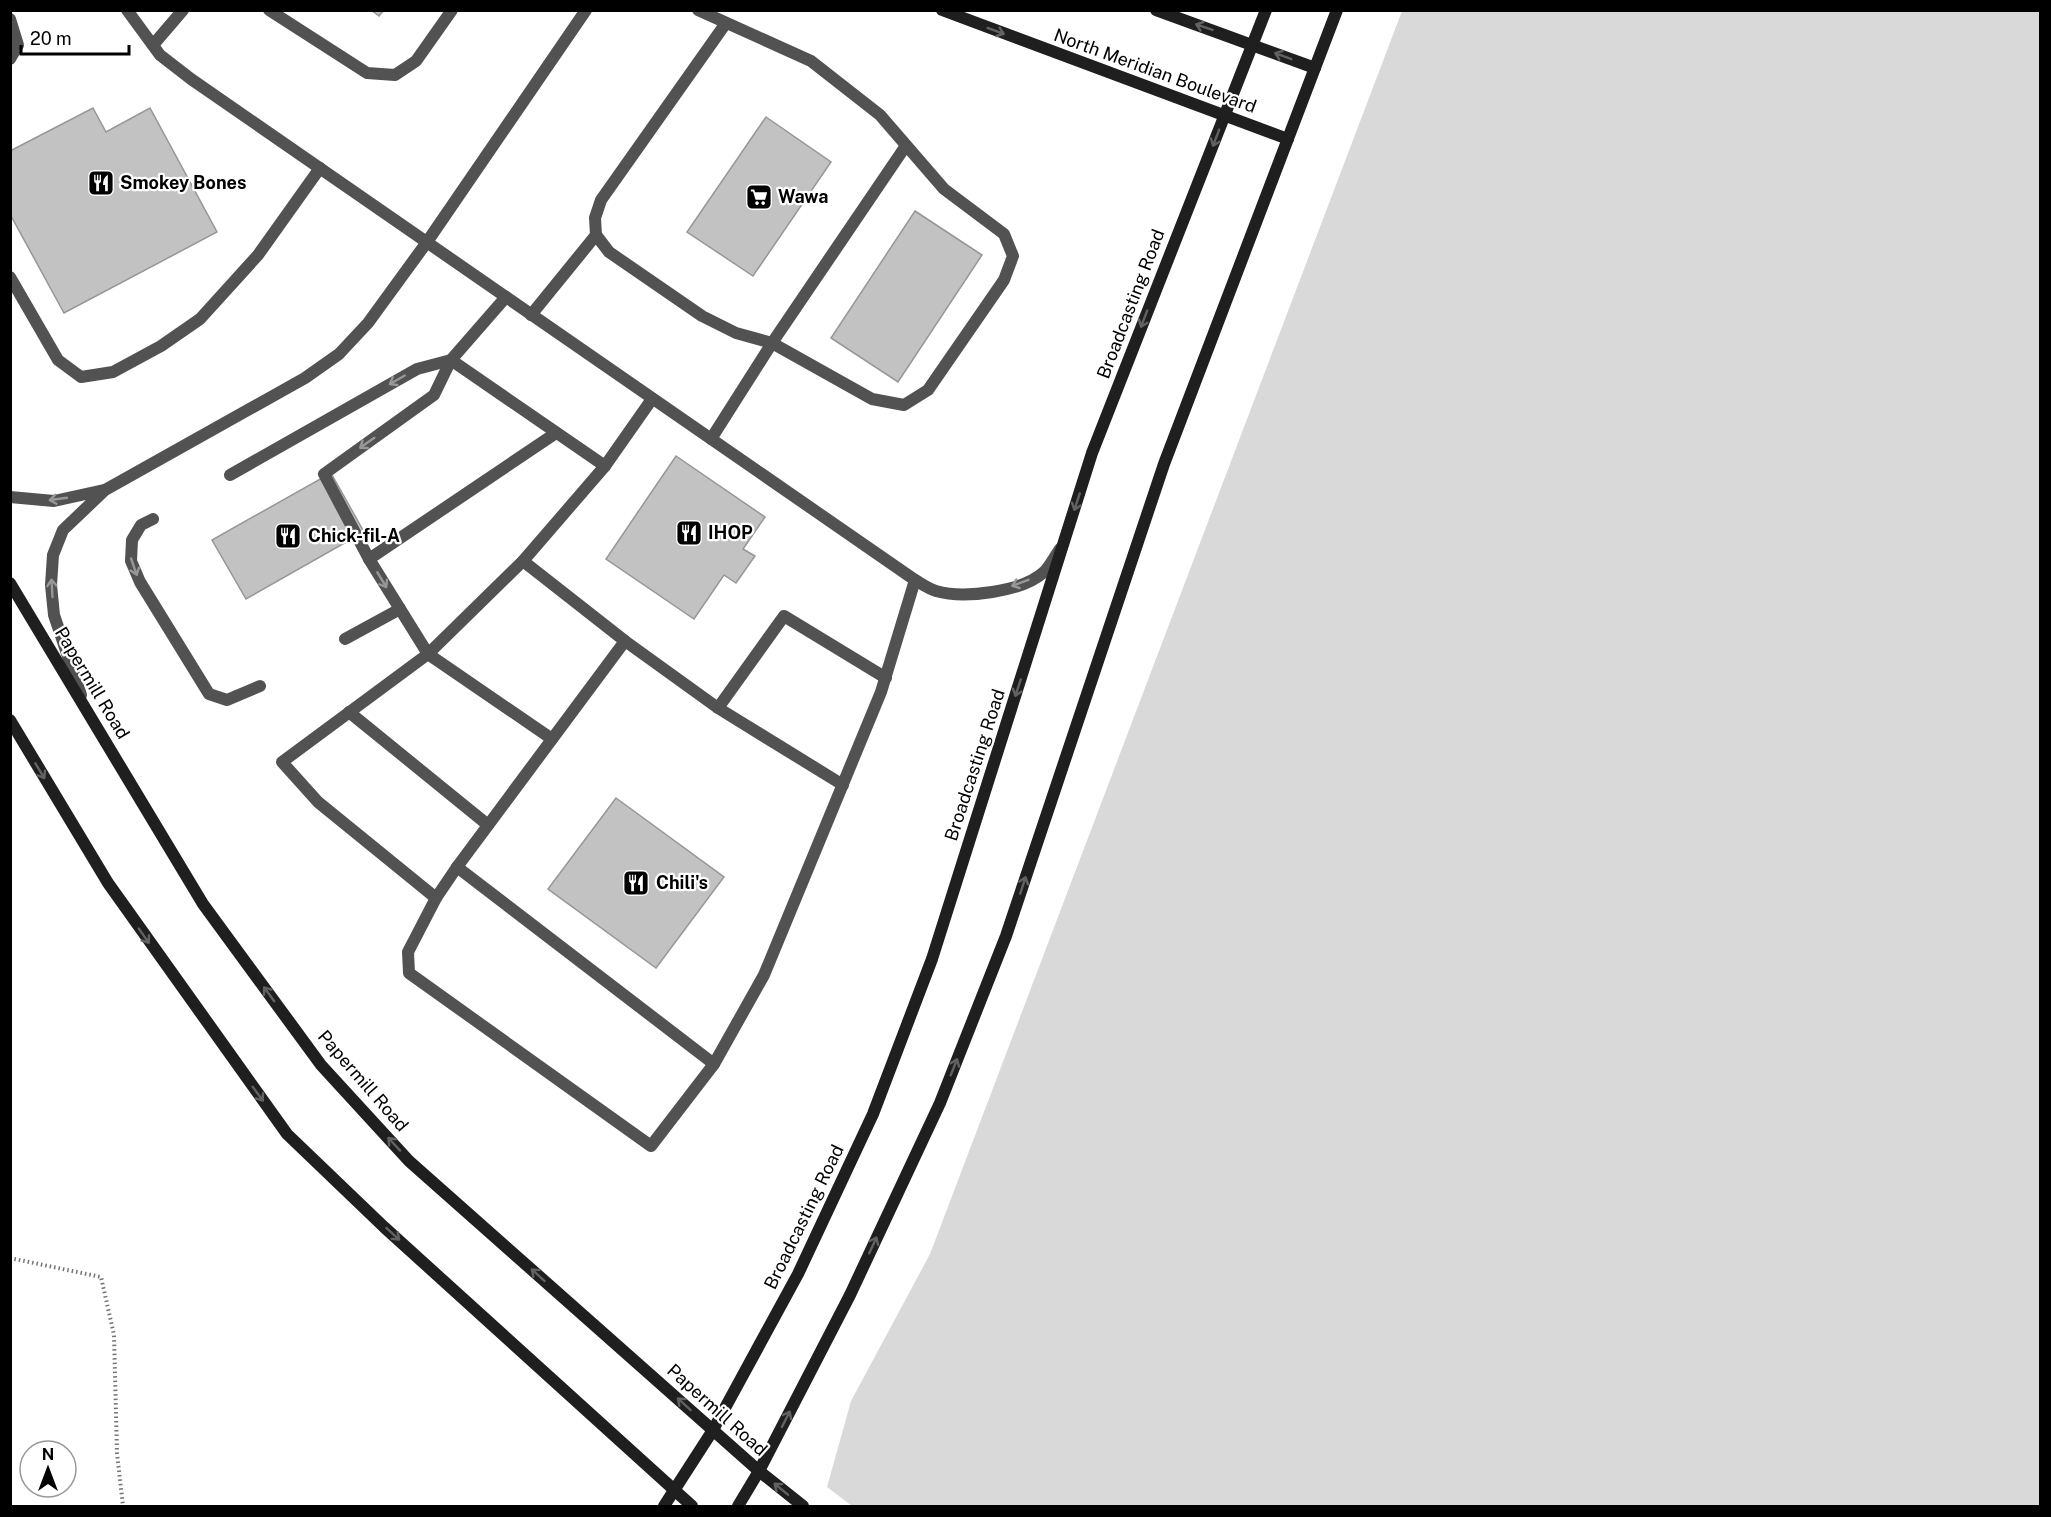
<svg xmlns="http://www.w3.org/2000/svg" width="2051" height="1517" font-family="'Public Sans',sans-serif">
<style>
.green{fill:#d9d9d9}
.building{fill:#c2c2c2;stroke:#969696;stroke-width:1.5}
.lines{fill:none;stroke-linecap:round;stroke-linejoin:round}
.path{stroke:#747474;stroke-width:4;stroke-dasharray:1.5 3;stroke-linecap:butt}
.service{stroke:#525252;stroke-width:12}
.secondary{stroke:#1f1f1f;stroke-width:12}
.oneway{stroke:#626262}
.oneway2{stroke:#979797}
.labels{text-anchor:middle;stroke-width:4.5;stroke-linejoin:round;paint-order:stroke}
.street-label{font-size:18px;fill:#000;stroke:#fff}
.poi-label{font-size:18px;font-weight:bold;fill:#000;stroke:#fff;text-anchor:start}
</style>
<rect width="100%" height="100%" fill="#fff"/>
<!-- green -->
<polygon class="green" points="1402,11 2040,11 2040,1506 852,1506 827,1487 851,1401 930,1254"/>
<!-- building -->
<g class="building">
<polygon points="371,10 384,10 379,16"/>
<polygon points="93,108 106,132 150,108 217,232 64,313 10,214 10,151"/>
<polygon points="766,117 831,162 753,276 687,232"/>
<polygon points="915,211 982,255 898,382 831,338"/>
<polygon points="676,456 765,517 743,549 755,556 736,583 724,575 694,619 606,559"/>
<polygon points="331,473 364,532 246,599 212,540"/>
<polygon points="616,798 724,877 656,968 548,889"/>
</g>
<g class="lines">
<!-- path -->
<polyline class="path" points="10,1258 101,1277 114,1335 117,1453 123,1506"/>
<!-- service -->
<g class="service">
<path d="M127,10L160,55L191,79L915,580C922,584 929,589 936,591C964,599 1022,592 1044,572C1050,566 1055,556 1060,549"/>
<polyline points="269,10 367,73 395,75 416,61 452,10"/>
<polyline points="698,10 811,61 880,115 944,189 1004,234 1013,256 1004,280 928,390 904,405 872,399 772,343 736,333 702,316 609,252 596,235 595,218 601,200 726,23"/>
<polyline points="10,19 18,45 10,59"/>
<polyline points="153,45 183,10"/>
<polyline points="10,277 58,360 81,377 113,372 161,346 200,319 258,255 320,168"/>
<polyline points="506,297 451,360 605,466"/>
<polyline points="531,315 596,235"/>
<polyline points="451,360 434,395 324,474 369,559 428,654 552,739"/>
<polyline points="652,399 605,466 523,561 625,641 457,867 436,898 408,952 409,973 651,1146 714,1064 764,975 881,692 915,580"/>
<polyline points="711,439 772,343 905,147"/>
<polyline points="230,475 417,369 451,360"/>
<polyline points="10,497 54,501 104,490"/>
<polyline points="153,519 141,525 132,540 131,561 140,582 209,694 227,700 260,686"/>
<polyline points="369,559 556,433"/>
<polyline points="345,639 400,609"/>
<polyline points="625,641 718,708 784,616 886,678"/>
<polyline points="81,695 54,615 51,585 53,555 63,530 105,490 305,378 339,354 368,323 427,242 586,10"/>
<polyline points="718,708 843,785"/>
<polyline points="349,712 488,825"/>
<polyline points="457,867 714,1064"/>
<polyline points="436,898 318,802 282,762 428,654 523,561"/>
</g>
<!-- secondary -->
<g class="secondary">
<polyline points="942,10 1288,139"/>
<polyline points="1156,10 1315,68"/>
<polyline points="10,583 203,904 321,1065 409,1161 759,1471 803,1506"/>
<polyline points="10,720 108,883 287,1134 384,1227 692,1506"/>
<polyline points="664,1506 713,1430 798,1274 873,1114 932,959 1092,453 1266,10"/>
<polyline points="738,1506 759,1471 850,1295 940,1103 1006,936 1164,464 1337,10"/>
</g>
</g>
<!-- one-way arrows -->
<defs><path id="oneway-shaft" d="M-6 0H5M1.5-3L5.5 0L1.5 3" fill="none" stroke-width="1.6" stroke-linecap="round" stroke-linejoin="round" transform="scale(1.5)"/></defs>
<g class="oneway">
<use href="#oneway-shaft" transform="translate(1204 27) rotate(-161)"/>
<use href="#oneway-shaft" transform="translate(996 31) rotate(20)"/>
<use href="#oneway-shaft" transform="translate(1283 56) rotate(-159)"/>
<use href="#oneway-shaft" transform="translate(1216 138) rotate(111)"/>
<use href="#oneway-shaft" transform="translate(1144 319) rotate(111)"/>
<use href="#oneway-shaft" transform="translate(1077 502) rotate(108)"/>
<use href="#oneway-shaft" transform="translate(1018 688) rotate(108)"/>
<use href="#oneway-shaft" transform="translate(40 771) rotate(59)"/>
<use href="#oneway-shaft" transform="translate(1023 885) rotate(-72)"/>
<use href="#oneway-shaft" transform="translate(144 936) rotate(55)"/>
<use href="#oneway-shaft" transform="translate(269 994) rotate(-126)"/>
<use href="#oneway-shaft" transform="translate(954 1067) rotate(-68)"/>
<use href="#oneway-shaft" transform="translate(258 1094) rotate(54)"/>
<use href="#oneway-shaft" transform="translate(394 1144) rotate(-133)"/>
<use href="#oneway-shaft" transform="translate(393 1234) rotate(42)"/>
<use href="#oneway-shaft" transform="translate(873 1245) rotate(-65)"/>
<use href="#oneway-shaft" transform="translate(538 1275) rotate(-138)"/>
<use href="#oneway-shaft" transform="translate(684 1404) rotate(-138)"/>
<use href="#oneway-shaft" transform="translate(786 1419) rotate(-63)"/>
<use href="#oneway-shaft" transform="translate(781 1489) rotate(-141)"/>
</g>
<g class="oneway2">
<use href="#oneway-shaft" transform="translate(397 380) rotate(150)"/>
<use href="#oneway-shaft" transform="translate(367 443) rotate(145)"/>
<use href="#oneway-shaft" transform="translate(58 499) rotate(172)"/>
<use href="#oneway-shaft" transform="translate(134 567) rotate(71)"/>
<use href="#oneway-shaft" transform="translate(382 580) rotate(59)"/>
<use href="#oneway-shaft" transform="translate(1020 583) rotate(159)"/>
<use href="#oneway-shaft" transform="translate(52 588) rotate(-93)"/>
</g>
<!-- icons -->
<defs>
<symbol id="restaurant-square" viewBox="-11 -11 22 22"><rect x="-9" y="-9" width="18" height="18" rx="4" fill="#000" stroke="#fff"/><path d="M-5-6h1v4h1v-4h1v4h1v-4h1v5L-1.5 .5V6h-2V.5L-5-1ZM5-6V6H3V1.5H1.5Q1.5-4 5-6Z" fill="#fff"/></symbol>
<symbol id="supermarket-square" viewBox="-11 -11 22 22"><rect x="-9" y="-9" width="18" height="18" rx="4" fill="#000" stroke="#fff"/><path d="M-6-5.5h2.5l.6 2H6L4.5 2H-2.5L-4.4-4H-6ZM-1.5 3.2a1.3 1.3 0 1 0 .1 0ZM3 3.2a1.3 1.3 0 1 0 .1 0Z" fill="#fff"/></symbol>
</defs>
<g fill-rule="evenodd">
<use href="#restaurant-square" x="86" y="168" width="30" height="30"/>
<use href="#supermarket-square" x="744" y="182" width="30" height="30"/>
<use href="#restaurant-square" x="674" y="518" width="30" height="30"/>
<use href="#restaurant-square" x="273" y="521" width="30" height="30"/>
<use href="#restaurant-square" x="621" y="868" width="30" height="30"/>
</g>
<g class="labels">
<!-- street labels -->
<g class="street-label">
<text transform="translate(1155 71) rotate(20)" y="6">North Meridian Boulevard</text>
<text transform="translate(1131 304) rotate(-69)" y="6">Broadcasting Road</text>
<text transform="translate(92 683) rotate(59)" y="6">Papermill Road</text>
<text transform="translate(975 765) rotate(-72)" y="6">Broadcasting Road</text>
<text transform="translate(363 1081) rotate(49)" y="6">Papermill Road</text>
<text transform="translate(804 1217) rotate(-64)" y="6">Broadcasting Road</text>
<text transform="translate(717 1410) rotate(42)" y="6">Papermill Road</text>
</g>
<!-- poi labels -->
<g class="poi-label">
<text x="120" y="189">Smokey Bones</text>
<text x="778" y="203">Wawa</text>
<text x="708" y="539">IHOP</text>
<text x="308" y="542">Chick-fil-A</text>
<text x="656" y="889">Chili's</text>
</g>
</g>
<!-- border -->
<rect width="2051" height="1517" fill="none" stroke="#000000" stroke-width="24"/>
<!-- north arrow -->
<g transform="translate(48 1469)"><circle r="28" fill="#ffffff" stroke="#999999" stroke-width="1.5"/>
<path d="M0-4.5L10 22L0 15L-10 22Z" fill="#000000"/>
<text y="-9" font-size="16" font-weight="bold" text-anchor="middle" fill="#000000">N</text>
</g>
<!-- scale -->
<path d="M21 45v9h108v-9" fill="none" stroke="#000000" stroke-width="3"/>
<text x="30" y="45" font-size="18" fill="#000000" stroke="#ffffff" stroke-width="4.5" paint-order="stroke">20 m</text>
</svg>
